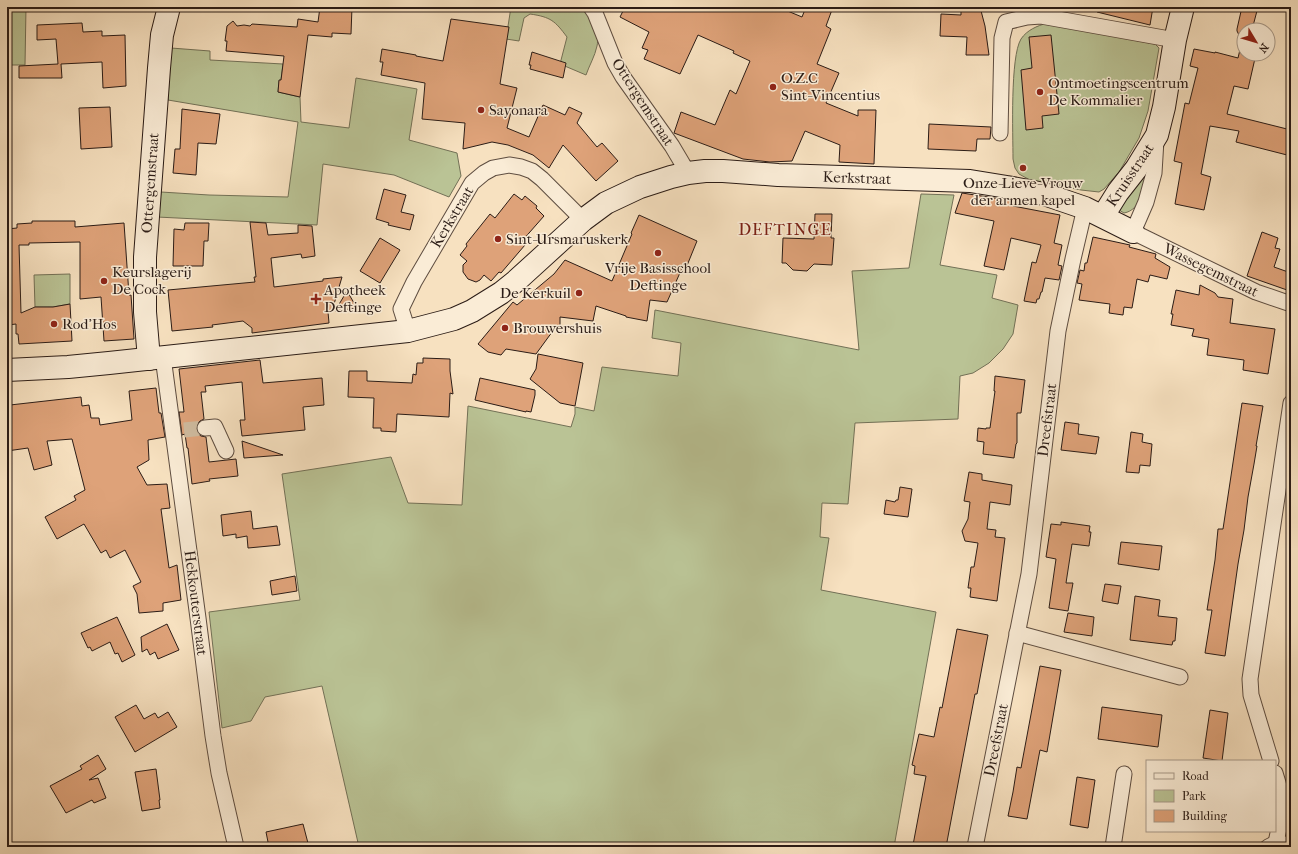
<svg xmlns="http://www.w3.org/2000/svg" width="1298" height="854" font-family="'IM FELL French Canon',serif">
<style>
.green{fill:#bac395;stroke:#727056}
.building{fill:#dea279;stroke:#2b1c16}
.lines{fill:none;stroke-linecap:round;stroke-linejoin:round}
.street-tunnel{stroke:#ceba9e;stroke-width:15;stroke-dasharray:15 8;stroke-linecap:butt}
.street-casing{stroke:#5e4d40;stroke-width:17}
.secondary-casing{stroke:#2b1c16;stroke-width:24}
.street{stroke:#faecd6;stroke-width:15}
.secondary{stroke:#faecd6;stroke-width:22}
.poi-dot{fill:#8f2418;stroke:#faecd6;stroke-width:1.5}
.labels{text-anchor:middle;stroke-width:3;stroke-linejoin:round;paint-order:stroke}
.poi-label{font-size:15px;fill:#2b1c16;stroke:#faecd6;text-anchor:start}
.street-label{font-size:15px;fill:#2b1c16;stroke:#faecd6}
.quarter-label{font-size:17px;letter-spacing:1px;fill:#7a1f14;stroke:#faecd6}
</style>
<rect width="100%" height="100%" fill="#f7e1c0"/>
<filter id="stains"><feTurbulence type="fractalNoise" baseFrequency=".005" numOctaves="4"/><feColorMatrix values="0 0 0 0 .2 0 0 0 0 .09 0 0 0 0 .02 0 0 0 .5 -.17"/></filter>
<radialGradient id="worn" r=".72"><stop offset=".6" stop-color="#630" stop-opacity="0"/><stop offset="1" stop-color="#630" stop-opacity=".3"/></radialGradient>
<!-- green -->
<g class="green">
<polygon points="7,7 26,7 25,65 7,65"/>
<path d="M511,7H582C591,14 600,34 597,46C595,56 589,66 586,75L560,64L567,37C555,21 551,17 530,14L524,18L519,41L506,39Z"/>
<path d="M1047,23L1155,44L1159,48L1148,111L1139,138L1119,172L1104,189L1099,192L1081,190L1030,180L1019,174L1015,168L1013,159C1013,134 1010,57 1021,39C1027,30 1037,26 1047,23Z"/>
<polygon points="171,48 210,51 210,60 283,64 281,80 279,81 278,92 300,97 301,122 349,128 356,78 417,89 409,140 457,153 461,176 449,197 394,175 323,164 317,225 157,217 161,192 209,195 288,197 298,122 168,100"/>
<path d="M1139,172L1148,174C1144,188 1141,210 1124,213L1119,210Z"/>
<polygon points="921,194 954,195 940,265 997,275 992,298 1018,305 1013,334 1003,349 989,363 973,373 960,376 958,419 855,423 848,504 822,503 820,537 829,538 821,590 936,612 894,847 359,847 322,686 265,697 251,721 222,728 209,612 300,600 282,474 391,457 408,503 462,505 468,406 571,427 575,414 575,407 594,411 602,367 678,376 681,343 652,338 655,310 859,350 852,271 909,268"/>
<polygon points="70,274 70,304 53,307 35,307 34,275"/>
</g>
<!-- building -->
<g class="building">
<polygon points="320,7 352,7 351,34 332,33 332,37 308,35 300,97 278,92 279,80 281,80 284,56 226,51 227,41 225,41 227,26 233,21 237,26 244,25 250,26 252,24 297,27 298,19 318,22"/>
<polygon points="625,7 778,7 802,17 806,7 833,7 826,26 831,29 817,64 839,73 826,103 858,116 858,110 876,110 874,164 839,162 840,145 805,131 792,161 770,162 743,159 674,133 681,112 715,125 730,90 736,94 750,61 733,53 734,51 698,35 680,74 644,59 648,50 642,48 649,32 620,17"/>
<polygon points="961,7 980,7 985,26 989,55 966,55 967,37 940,36 941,14 961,15"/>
<polygon points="1097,7 1153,7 1150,25 1097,12"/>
<polygon points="1242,7 1258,7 1253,26 1270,30 1268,37 1268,30 1244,30 1244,54 1256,54 1248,89 1234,86 1227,114 1291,130 1291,156 1236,142 1239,131 1210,126 1201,174 1211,177 1204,210 1175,204 1182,163 1174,161 1185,103 1189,104 1198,68 1190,66 1194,49 1215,53 1215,52 1238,58 1242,41 1237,31 1237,29"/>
<polygon points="451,19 509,27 500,84 517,88 507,128 529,137 543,105 565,115 569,107 582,113 577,123 597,147 602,143 618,161 596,181 563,145 549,168 533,155 508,145 492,142 463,149 465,123 422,119 425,83 381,75 383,62 380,62 382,49 416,55 416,56 443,61"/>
<polygon points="82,23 83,32 102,31 102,36 125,35 126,86 103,88 102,62 61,64 62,78 19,78 19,66 58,64 56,39 37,40 37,25"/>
<polygon points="1051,35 1059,114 1042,116 1043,128 1026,130 1021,70 1032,68 1029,37"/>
<polygon points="532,52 566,63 563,78 530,69 531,65 529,65"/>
<polygon points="110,107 112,147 81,149 79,108"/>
<polygon points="182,109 220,114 216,144 198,143 196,175 173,173 175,149 180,149"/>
<polygon points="929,124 991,127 990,139 977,139 976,151 928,149"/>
<polygon points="384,189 406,195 401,212 414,215 410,230 388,225 389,223 376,219"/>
<polygon points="962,193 1014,201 1013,206 1060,215 1054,243 1062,245 1058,265 1062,266 1059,280 1045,278 1042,292 1041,292 1039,299 1037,299 1036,303 1024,301 1032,262 1036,263 1041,245 1011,238 1004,270 984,266 994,221 955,213"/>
<polygon points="514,194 522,200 525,196 537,206 536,208 544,216 522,241 525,245 501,273 499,272 491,281 484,275 480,280 476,282 468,279 463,272 463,265 467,261 460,255 467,246 466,244 490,214 495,218"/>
<polygon points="815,214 832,214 831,238 834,238 832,265 814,264 807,271 793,270 786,263 782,263 783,238 814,239"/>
<polygon points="639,215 697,241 686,268 683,266 667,302 650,300 647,321 626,317 626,316 596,306 593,321 560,317 560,328 555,328 536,354 506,349 501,355 488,352 478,344 513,302 517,305 554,274 565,260 612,281 632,234 631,233"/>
<polygon points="32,221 75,221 75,227 124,223 129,295 131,295 134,339 104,341 101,297 80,299 80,242 29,243 29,245 19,245 21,313 35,307 53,307 70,304 72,341 19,344 18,334 16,334 16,324 8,325 7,312 7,229 17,228 17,224 32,223"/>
<polygon points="250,222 266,223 268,235 298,233 298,225 312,226 315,256 302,258 301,254 271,258 274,287 323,281 323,279 342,277 332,311 328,312 329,323 252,333 252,328 243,321 212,325 213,327 172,331 168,290 255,282 254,277 256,277"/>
<polygon points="185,223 209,223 208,241 204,241 203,266 173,266 174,229 184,230"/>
<polygon points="1262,232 1278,238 1275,248 1280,249 1274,267 1291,273 1291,277 1287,290 1247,276"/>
<polygon points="1093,237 1130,245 1129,247 1156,254 1155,258 1170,267 1167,279 1150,275 1148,282 1137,279 1132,308 1124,307 1123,315 1109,313 1110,304 1079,300 1082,284 1077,283 1080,270 1084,271 1085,263 1087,263"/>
<polygon points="380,238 400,250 380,283 360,271"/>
<polygon points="1200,285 1215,293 1218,297 1233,299 1230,323 1275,329 1268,374 1243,370 1244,360 1207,355 1209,339 1192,336 1194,329 1171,325 1173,314 1171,314 1176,290 1199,295"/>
<polygon points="347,291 357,308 335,311"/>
<polygon points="538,354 583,363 575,406 560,403 530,379 536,369"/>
<polygon points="423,358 450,359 450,371 453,394 450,393 449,417 397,414 396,432 381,431 381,428 373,428 374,398 348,397 349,371 367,371 367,381 412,383 413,374 416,375 417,363 423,363"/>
<polygon points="260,360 263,383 322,378 324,405 303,407 305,430 242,436 240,420 245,420 242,382 205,386 206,392 201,392 204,419 200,421 197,424 196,429 198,434 201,436 206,437 209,462 236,459 238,476 209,479 210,481 192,484 188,448 187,448 185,434 182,435 179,412 184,412 179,369"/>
<polygon points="995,376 1025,380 1021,413 1017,413 1017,443 1016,444 1014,458 983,454 984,442 977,441 978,428 986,429 986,428 990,428 995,391 994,391"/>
<polygon points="480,378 535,390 535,395 531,412 526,411 526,412 475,400"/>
<polygon points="156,388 159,413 161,413 165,437 148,440 149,460 137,467 147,485 167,484 170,508 161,509 169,568 177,565 181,600 163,603 163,611 139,613 137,594 133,586 141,582 125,550 110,558 106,550 101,553 84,524 57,539 45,517 76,500 74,496 85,490 72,439 47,441 52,465 34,470 28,448 7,451 7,406 10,406 10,405 81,397 82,406 89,405 91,418 99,418 100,425 132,420 129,391"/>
<polygon points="1242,403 1263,406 1256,446 1257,446 1254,464 1248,497 1244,530 1238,564 1225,656 1205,653 1212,610 1207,610 1215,560 1218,529 1223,529"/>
<polygon points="1065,422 1079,424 1078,434 1099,437 1096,454 1061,450"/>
<polygon points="1131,432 1143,434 1142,442 1152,444 1150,466 1140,465 1139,473 1126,472"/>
<polygon points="242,441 283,455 244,458"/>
<polygon points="969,472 982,474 982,480 1012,485 1010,505 990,502 987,529 996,530 995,537 1005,538 997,601 970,597 971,588 968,588 971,567 974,567 978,543 965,541 962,531 968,519 970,502 964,501"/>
<polygon points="900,487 912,489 908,517 884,514 886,500 895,502 896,500 898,500"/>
<polygon points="251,511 253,529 277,526 280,545 248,548 247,536 236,538 236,534 223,536 221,515"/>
<polygon points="1061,522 1090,526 1089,532 1091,532 1089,546 1072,544 1066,583 1073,583 1068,611 1049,608 1056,559 1046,557 1051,524 1061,525"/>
<polygon points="1121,542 1162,546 1159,570 1118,564"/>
<polygon points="295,576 297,591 272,595 270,581"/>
<polygon points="1105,584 1121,586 1118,604 1102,601"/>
<polygon points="1135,596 1160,600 1158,616 1177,618 1175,641 1173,641 1172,645 1130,640"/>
<polygon points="1068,613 1094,617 1092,636 1064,632"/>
<polygon points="117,617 135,655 122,662 118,653 115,654 110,642 92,651 90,647 88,648 81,633"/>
<polygon points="167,624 179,650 158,659 155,652 150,655 147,649 142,652 141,637"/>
<polygon points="957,629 988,635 977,694 975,694 946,847 924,847 913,845 926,776 914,774 915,766 912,765 919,734 934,737 940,707 942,708"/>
<polygon points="1040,666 1061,670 1047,752 1040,750 1027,819 1008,816 1013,792 1017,767 1021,768"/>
<polygon points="136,705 144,719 155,713 158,718 168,712 177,727 135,752 115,717"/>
<polygon points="1102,707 1162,715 1158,747 1098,739"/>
<polygon points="1210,710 1228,713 1222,761 1203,758"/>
<polygon points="98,755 106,769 89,780 98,778 106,798 94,803 92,800 66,813 50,786 82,769 80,766"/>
<polygon points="156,769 160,800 159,800 160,808 142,811 135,772"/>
<polygon points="1077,777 1095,780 1088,828 1070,825"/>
<polygon points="303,824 309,847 269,847 266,832"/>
</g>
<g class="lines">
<!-- street-tunnel -->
<polyline class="street-tunnel" points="184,430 205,428"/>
<defs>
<g id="street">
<polyline points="591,7 595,13 615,63 623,77 672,146 688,173"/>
<polyline points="1000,133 1002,38 1006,22 1027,17 1041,16 1175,40"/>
<polyline points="1156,140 1154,173 1146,202 1133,232 1256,292 1291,304"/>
<polyline points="408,331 401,309 414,282 472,183 484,173 493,168 509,165 521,167 532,171 542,179 583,220"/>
<polyline points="163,357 198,618 213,736 219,773 236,847"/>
<polyline points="205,428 215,427 226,451"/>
<polyline points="1017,633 1180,677"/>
<polyline points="1271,761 1251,695 1250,679 1291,403"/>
<path d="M1275,773C1279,785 1283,798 1282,811C1281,821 1278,832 1276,843"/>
<polyline points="975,847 1029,574 1058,331 1073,259 1085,208"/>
<polyline points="1113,847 1124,774"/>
<polyline points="1268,847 1276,843 1291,845"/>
</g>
<g id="secondary">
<polyline points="1103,216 1118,192 1136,169 1157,135 1164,107 1175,40 1183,7"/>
<polyline points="149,359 145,312 145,257 159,68 162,35 169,7"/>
<polyline points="7,370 68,367 109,363 408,331 454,319 472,311 501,293 516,281 583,220 606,203 640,187 671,177 688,173 705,171 723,171 778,175 970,181 1007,187 1044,194 1085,208 1133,232"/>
</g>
</defs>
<!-- street casing -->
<use href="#street" class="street-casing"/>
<!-- secondary casing -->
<use href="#secondary" class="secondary-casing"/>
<!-- street -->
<use href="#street" class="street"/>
<!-- secondary -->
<use href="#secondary" class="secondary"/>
</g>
<!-- markers -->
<g class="poi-dot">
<circle cx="773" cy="87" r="4"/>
<circle cx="1040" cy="92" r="4"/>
<circle cx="481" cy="110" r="4"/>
<circle cx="1023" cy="168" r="4"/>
<circle cx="498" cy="239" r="4"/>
<circle cx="658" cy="253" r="4"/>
<circle cx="104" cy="281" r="4"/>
<circle cx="579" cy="293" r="4"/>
<path d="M314 293h4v4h4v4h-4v4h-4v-4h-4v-4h4z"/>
<circle cx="54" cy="324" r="4"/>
<circle cx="505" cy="328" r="4"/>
</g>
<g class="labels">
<!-- poi labels -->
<g class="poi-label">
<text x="781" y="83">O.Z.C<tspan x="781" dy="17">Sint-Vincentius</tspan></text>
<text x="1048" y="88">Ontmoetingscentrum<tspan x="1048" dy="17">De Kommalier</tspan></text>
<text x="489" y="115">Sayonara</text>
<text x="1023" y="188" text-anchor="middle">Onze-Lieve-Vrouw<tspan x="1023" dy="17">der armen kapel</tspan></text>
<text x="506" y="244">Sint-Ursmaruskerk</text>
<text x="658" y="273" text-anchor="middle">Vrije Basisschool<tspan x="658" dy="17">Deftinge</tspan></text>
<text x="112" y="277">Keurslagerij<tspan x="112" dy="17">De Cock</tspan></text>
<text x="324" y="295">Apotheek<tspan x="324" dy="17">Deftinge</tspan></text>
<text x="571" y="298" text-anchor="end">De Kerkuil</text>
<text x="62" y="329">Rod'Hos</text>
<text x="513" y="333">Brouwershuis</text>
</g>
<!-- street labels -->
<g class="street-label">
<text transform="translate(643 102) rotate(57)" y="5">Ottergemstraat</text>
<text transform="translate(1130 175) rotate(-56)" y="5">Kruisstraat</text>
<text transform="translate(857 178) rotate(2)" y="5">Kerkstraat</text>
<text transform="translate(150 183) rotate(-86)" y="5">Ottergemstraat</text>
<text transform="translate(452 217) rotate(-59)" y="5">Kerkstraat</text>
<text transform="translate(1211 270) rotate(26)" y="5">Wassegemstraat</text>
<text transform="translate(1047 420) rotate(-83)" y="5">Dreefstraat</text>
<text transform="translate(196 603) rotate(83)" y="5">Hekkouterstraat</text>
<text transform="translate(996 740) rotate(-79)" y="5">Dreefstraat</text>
</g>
<!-- quarter labels -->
<g class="quarter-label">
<text x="785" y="235">DEFTINGE</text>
</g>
</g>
<!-- margin -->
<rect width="1298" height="854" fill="none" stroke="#f7e1c0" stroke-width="24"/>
<rect x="8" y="8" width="1282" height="838" fill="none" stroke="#2b1c16" stroke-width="2"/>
<rect x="12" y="12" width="1274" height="830" fill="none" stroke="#2b1c16"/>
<!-- legend -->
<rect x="1146" y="760" width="130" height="72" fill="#faecd6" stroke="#a79989"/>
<rect x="1154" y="773" width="20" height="6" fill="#faecd6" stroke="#a79989"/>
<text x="1182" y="780" font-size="12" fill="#2b1c16">Road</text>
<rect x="1154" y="790" width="20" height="12" fill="#bac395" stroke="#a79989"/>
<text x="1182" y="800" font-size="12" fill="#2b1c16">Park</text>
<rect x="1154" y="810" width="20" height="12" fill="#dea279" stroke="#a79989"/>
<text x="1182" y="820" font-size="12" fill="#2b1c16">Building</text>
<!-- north arrow -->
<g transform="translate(1256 42) rotate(128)"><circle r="19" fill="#faecd6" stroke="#a79989"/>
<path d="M0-3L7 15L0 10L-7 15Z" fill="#8f2418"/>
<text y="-6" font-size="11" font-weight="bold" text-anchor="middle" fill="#2b1c16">N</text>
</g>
<rect width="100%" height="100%" filter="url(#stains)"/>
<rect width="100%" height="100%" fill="url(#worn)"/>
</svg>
